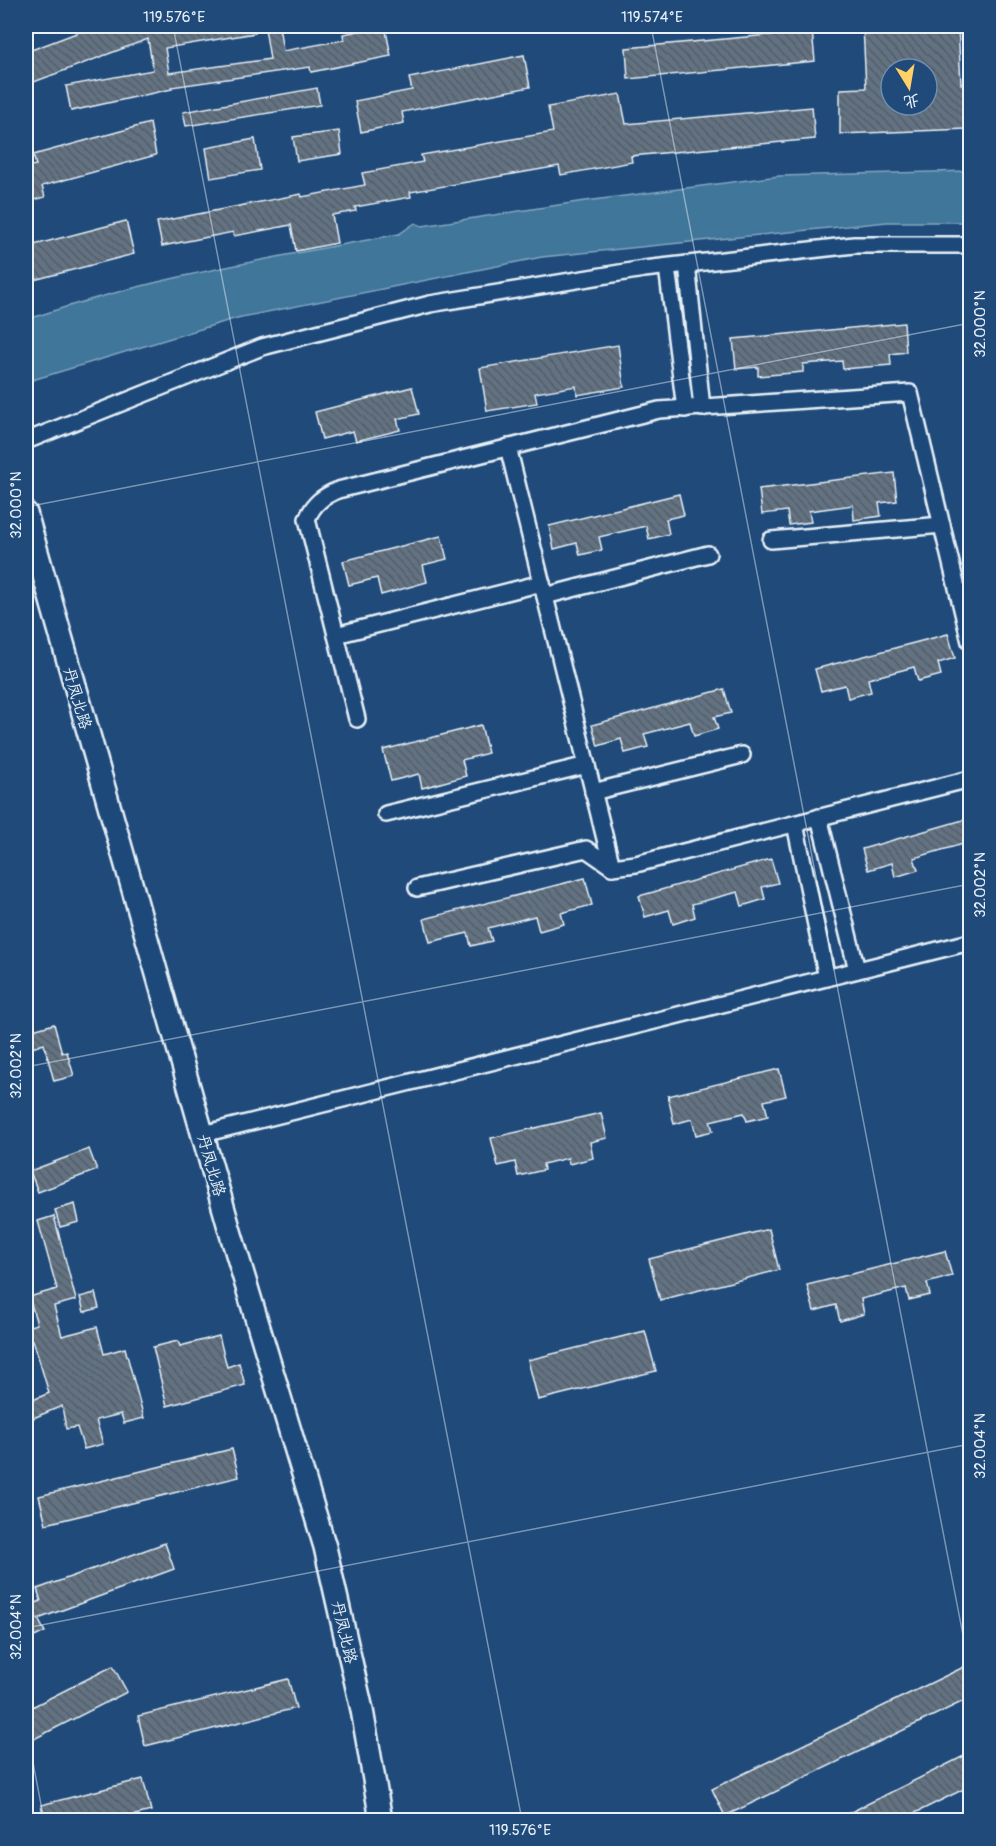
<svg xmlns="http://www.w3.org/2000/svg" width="996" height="1846" font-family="Pangolin,'LXGW WenKai TC',sans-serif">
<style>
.water{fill:#3f769a;stroke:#83a7c0;stroke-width:1.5}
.building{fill:url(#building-back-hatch);stroke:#e8f1f8;stroke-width:1.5;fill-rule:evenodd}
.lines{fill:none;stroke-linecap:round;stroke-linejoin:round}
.minor-casing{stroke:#e8f1f8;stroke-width:20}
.secondary-casing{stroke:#e8f1f8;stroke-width:26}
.minor{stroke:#1f4a7a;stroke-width:15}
.secondary{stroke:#1f4a7a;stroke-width:21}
.ticks{fill:none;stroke:#e8f1f8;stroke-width:1.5;stroke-opacity:0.45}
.labels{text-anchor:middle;stroke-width:5;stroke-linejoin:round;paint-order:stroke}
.street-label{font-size:16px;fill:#e8f1f8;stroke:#1f4a7a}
.neatline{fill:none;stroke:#e8f1f8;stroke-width:2}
.ticks-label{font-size:15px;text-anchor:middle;fill:#e8f1f8}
</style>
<defs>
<pattern id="building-back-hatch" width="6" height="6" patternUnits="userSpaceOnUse" patternTransform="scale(1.5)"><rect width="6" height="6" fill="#627282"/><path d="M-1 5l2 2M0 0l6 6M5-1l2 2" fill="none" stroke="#545d66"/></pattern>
</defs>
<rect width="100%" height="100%" fill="#1f4a7a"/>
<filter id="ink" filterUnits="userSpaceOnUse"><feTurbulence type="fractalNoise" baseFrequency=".0167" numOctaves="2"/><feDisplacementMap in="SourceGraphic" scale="12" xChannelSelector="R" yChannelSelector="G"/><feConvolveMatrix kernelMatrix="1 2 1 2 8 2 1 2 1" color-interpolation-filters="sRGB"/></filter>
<g filter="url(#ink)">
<!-- water -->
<path class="water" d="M970,171V222H887L542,257L237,318L26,382V320C146,278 273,258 399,234L415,223L422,226L578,202L779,176Z"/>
<!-- building -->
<g class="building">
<polygon points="95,26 255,26 255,33 165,48 169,73 270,59 265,28 279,26 283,51 344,40 343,34 385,26 391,56 311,72 310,67 171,87 172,89 71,111 66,86 153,70 148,39 26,85 26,52"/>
<path d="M863,26H958L961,84H965L967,129L840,134V89L866,88ZM891,69H927V105H891Z"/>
<polygon points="812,31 815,61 628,79 626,48"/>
<polygon points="524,55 530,87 402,112 404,123 361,132 355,101 412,90 409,78"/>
<polygon points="317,88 320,105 186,126 183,112"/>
<polygon points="620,94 626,124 812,107 815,139 631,156 632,162 561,175 559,166 410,192 411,197 355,207 356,211 332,215 337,243 296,251 291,225 234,236 233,232 162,246 157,222 301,194 302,197 365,185 362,173 423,162 421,155 553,132 548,107"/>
<polygon points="150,123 156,155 42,186 45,197 26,202 26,167 36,165 33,155"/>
<polygon points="339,131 342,154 297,161 293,137"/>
<polygon points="255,139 260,170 211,178 206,148"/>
<polygon points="126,221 134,254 26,282 26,247"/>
<polygon points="904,323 906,352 890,354 891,365 843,369 842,361 803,364 803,372 758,376 758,367 736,369 733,339"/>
<polygon points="618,345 624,387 577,395 576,386 535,393 537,403 487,411 480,368"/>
<polygon points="412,387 419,414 397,419 400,430 356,441 353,431 322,439 315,412"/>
<polygon points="894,473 897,501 879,503 881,516 854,520 853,505 809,511 811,522 789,525 787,511 762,514 759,489"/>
<polygon points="679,494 684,515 666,519 669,534 649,539 646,526 599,537 602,550 580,555 577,543 554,549 549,526"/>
<polygon points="441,536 447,559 423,565 427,582 381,595 377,578 349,585 343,561"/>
<polygon points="948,634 955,658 938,663 941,675 918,681 914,667 868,679 871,692 848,698 845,685 821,691 815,669"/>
<polygon points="724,689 731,713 714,717 718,729 694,736 690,722 644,734 648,747 625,753 621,739 598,746 592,725"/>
<polygon points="481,725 488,753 462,760 466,776 422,788 419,774 391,781 383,750"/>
<polygon points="970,818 970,842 914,858 918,870 895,877 892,863 868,870 862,849"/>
<polygon points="771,859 778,883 762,887 765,899 742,906 738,892 692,904 695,917 673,924 669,910 645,917 639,896"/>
<polygon points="585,878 592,905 561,913 564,924 539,931 535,916 488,928 492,941 471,946 468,933 430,942 424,919"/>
<polygon points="54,1024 62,1053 67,1052 74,1076 54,1081 44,1044 26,1050 26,1032"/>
<polygon points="779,1069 786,1096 764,1101 768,1116 747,1121 744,1113 710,1121 713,1131 696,1135 692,1119 674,1124 668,1096"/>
<polygon points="601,1113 607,1138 590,1142 593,1158 569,1164 568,1158 543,1164 544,1170 518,1176 515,1162 498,1166 491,1138"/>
<polygon points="89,1149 97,1170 38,1192 30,1171"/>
<polygon points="75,1204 79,1222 60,1227 55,1210"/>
<polygon points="54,1216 76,1300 54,1306 62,1336 97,1327 104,1354 125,1348 144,1418 124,1423 121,1414 96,1420 103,1444 84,1449 77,1427 66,1429 62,1406 26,1421 26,1403 49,1393 33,1340 26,1342 26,1327 37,1324 29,1297 57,1289 38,1221"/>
<polygon points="769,1229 779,1270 660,1300 649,1259"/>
<polygon points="945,1251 952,1276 927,1283 930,1295 909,1300 906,1288 861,1299 864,1314 840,1321 836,1305 814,1311 807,1285"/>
<polygon points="95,1293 99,1308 84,1312 80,1297"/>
<polygon points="645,1331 656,1371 538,1400 528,1360"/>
<polygon points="219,1336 227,1367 239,1363 245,1385 167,1406 153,1347 178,1341 180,1346"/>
<polygon points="232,1449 239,1477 46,1524 39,1496"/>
<polygon points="165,1543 174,1569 38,1619 45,1632 26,1641 26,1594 31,1605 41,1601 37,1589"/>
<polygon points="970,1664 970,1698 725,1816 712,1789"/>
<polygon points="113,1666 127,1692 26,1743 26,1710"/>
<polygon points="288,1679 296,1708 145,1746 138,1716"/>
<polygon points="970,1753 970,1786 899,1821 833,1821"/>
<polygon points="143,1779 151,1811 112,1821 45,1821 41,1805"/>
</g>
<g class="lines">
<defs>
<g id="minor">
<polyline points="687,264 702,408"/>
<polyline points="667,267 685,409"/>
<polyline points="26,441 262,347 430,304 644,269 854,245 970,245"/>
<polyline points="508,447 612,867"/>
<polyline points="771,540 942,525"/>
<polyline points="545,596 708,554"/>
<polyline points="336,635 542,583"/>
<path d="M357,719L307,519C314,503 322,497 338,490L659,410L910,393L970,642"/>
<polyline points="593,792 742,755"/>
<polyline points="386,814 587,765"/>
<polyline points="819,817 857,970"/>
<polyline points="795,824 827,978"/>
<polyline points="417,888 586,849 612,867 636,864 970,779"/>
<polyline points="203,1134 970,942"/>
</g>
<polyline id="secondary" points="26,513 230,1231 325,1547 362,1710 381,1820"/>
</defs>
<!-- minor casing -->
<use href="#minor" class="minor-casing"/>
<!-- secondary casing -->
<use href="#secondary" class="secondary-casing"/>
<!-- minor -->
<use href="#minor" class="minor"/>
<!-- secondary -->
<use href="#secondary" class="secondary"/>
</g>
</g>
<!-- ticks -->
<path class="ticks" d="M173,26L522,1820M651,26L970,1671M26,507L970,323M26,1067L970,884M26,1628L970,1444M26,1726L44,1820"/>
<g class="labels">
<!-- street labels -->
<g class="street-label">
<text transform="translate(78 698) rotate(74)" y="6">丹凤北路</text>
<text transform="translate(212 1165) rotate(74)" y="6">丹凤北路</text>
<text transform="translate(345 1632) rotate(77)" y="6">丹凤北路</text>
</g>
</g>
<!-- margin -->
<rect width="996" height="1846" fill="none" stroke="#1f4a7a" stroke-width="66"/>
<!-- north arrow -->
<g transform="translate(909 87) rotate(169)"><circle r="28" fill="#1f4a7a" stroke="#6f8dac" stroke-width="1.5"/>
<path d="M0-4.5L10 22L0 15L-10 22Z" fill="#ffd166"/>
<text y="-9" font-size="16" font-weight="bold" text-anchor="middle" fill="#e8f1f8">北</text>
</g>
<rect x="33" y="33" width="930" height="1780" class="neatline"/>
<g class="ticks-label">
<text x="174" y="22">119.576°E</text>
<text x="652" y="22">119.574°E</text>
<text transform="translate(980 324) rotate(-90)" y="5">32.000°N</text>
<text transform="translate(16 505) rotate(-90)" y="5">32.000°N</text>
<text transform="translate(980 885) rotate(-90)" y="5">32.002°N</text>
<text transform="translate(16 1066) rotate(-90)" y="5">32.002°N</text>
<text transform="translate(980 1446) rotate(-90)" y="5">32.004°N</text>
<text transform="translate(16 1627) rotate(-90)" y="5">32.004°N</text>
<text x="520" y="1835">119.576°E</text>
</g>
</svg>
